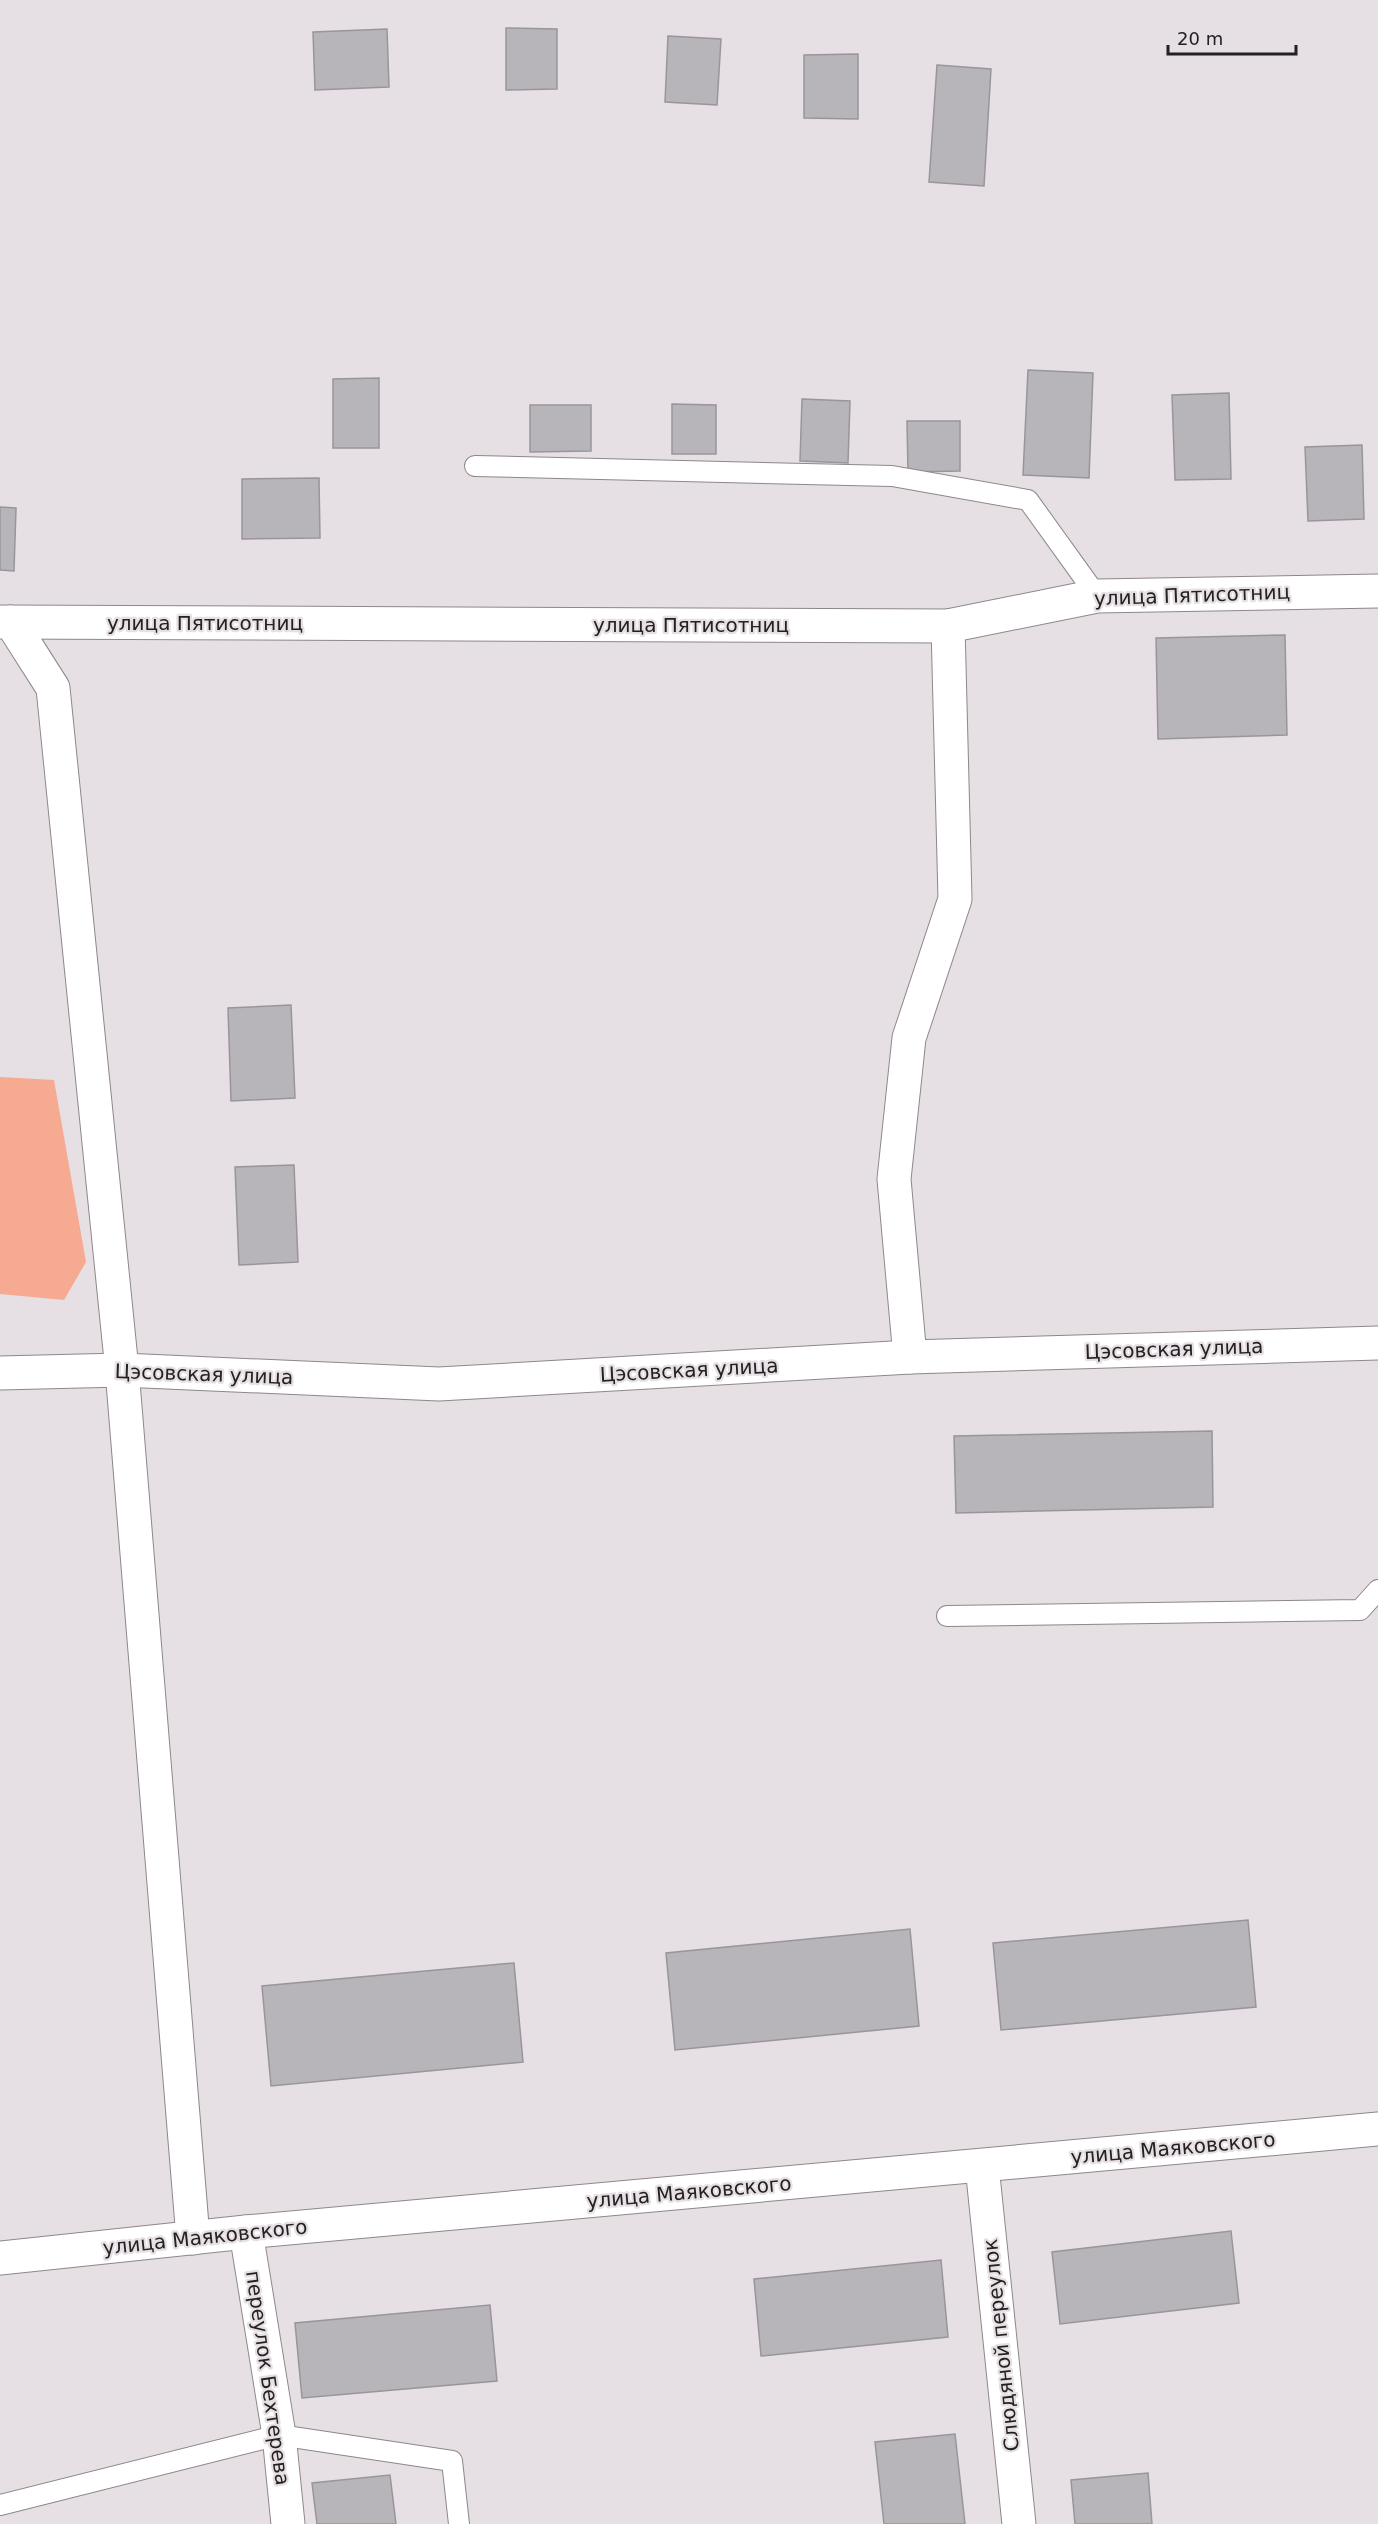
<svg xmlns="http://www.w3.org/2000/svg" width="1378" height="2524" font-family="'DejaVu Sans',sans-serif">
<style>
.green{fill:#f7aa92}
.building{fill:#b7b4ba;stroke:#99959c;stroke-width:1.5}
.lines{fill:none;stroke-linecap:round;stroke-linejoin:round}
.lane-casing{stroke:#8e878b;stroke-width:22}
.street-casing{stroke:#8e878b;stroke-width:35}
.secondary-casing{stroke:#8e878b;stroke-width:35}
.lane{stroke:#fff;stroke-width:20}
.street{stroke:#fff;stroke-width:33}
.secondary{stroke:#fff;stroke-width:33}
.labels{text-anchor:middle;stroke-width:4.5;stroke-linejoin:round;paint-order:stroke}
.street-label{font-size:20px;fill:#232122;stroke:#e6dfe3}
</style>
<rect width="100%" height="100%" fill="#e6dfe3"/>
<!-- green -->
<polygon class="green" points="0,1077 54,1080 86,1262 64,1300 0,1294"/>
<!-- building -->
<g class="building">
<polygon points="506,28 557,29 557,89 506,90"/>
<polygon points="387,29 389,87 315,90 313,32"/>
<polygon points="668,36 721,39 717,105 665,102"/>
<polygon points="858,54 858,119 804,118 804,55"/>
<polygon points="937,65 991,69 984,186 929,182"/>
<polygon points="1028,370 1093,373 1089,478 1023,475"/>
<polygon points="379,378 379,448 333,448 333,379"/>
<polygon points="1229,393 1231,479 1175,480 1172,395"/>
<polygon points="802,399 850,401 848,463 800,461"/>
<polygon points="672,404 716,405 716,454 672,454"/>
<polygon points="530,405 591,405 591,451 530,452"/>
<polygon points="907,421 960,421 960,471 908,472"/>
<polygon points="1362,445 1364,519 1308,521 1305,447"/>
<polygon points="319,478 320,538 242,539 242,479"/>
<polygon points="0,507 16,508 14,571 0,570"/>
<polygon points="1285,635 1287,735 1158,739 1156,638"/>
<polygon points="291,1005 295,1098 231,1101 228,1008"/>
<polygon points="294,1165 298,1262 239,1265 235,1167"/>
<polygon points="1212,1431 1213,1507 956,1513 954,1436"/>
<polygon points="1248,1920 1256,2007 1001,2030 993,1943"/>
<polygon points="910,1929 919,2026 675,2050 666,1953"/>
<polygon points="514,1963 523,2062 271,2086 262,1986"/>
<polygon points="1231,2231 1239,2303 1060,2324 1052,2252"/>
<polygon points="941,2260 948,2337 761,2356 754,2279"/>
<polygon points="490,2305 497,2381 302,2398 295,2323"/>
<polygon points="955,2434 965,2524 884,2524 875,2442"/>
<polygon points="1148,2473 1152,2524 1075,2524 1071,2480"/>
<polygon points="390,2475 396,2524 317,2524 312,2483"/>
</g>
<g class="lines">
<defs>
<g id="lane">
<polyline points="475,466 892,476 1028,500 1097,596"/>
<polyline points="947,1616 1360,1610 1378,1590"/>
<polyline points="0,2505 279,2435 452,2461 459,2524"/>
</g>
<g id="street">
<polyline points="0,622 948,626 1097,596 1378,591"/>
<polyline points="11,622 53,688 122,1370 193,2238"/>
<polyline points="910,1357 894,1179 909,1038 955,899 948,626"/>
<polyline points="0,1373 122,1370 439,1384 910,1357 1378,1343"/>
<polyline points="982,2166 1019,2524"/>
<polyline points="246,2232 279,2435 288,2524"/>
</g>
<polyline id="secondary" points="0,2258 246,2232 1378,2129"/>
</defs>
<!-- lane casing -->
<use href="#lane" class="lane-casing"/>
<!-- street casing -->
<use href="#street" class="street-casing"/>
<!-- secondary casing -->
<use href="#secondary" class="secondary-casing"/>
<!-- lane -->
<use href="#lane" class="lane"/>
<!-- street -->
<use href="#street" class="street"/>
<!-- secondary -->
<use href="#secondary" class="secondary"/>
</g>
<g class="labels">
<!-- street labels -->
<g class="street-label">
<text transform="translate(1192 595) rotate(-2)" y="7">улица Пятисотниц</text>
<text x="205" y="630">улица Пятисотниц</text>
<text x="691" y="632">улица Пятисотниц</text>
<text transform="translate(1174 1349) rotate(-2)" y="7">Цэсовская улица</text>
<text transform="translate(689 1370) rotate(-3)" y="7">Цэсовская улица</text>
<text transform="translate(204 1374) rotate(2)" y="7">Цэсовская улица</text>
<text transform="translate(1173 2148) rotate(-5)" y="7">улица Маяковского</text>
<text transform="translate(689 2192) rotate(-5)" y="7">улица Маяковского</text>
<text transform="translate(205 2237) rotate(-6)" y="7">улица Маяковского</text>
<text transform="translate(1001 2345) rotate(-96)" y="7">Слюдяной переулок</text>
<text transform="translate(268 2378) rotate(82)" y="7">переулок Бехтерева</text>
</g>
</g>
<!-- scale -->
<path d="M1168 45v9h128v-9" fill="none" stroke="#232122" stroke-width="3"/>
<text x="1177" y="45" font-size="18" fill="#232122" stroke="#e6dfe3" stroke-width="4.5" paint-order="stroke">20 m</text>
</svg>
